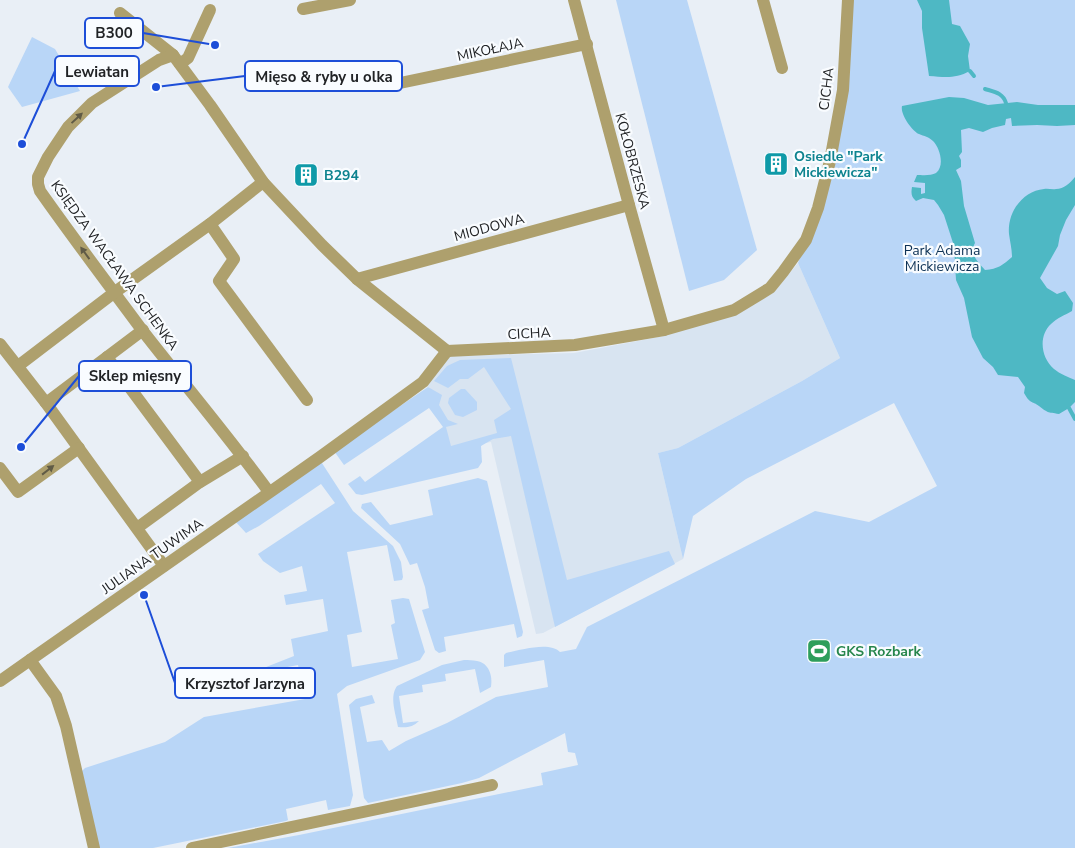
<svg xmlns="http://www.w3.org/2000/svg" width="1075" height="848" font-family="'Nunito Sans',sans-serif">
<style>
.built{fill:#d8e4f1}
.green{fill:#b9d6f7}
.water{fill:#4eb8c4}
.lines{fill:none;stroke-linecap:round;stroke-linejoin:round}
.stream{stroke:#4eb8c4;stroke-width:4}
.minor{stroke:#aea06d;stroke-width:12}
.oneway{fill:#605b46}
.labels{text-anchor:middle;stroke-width:4.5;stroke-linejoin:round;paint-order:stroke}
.street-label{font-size:14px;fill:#212326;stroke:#f9fcff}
.culture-label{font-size:14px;font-weight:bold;fill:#0d838f;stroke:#f9fcff;text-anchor:start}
.park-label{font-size:14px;fill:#0d3256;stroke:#f9fcff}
.leisure-label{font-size:14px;font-weight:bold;fill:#27864d;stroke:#f9fcff;text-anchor:start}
.leader{fill:none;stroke:#1d4ed8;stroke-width:2}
.callout-dot{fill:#1d4ed8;stroke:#f9fcff;stroke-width:2}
.callout{fill:#f9fcff;stroke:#1d4ed8;stroke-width:2}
.callout-label{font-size:15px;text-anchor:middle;font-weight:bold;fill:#212326}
</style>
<rect width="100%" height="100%" fill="#e9eff6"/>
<!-- built -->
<polygon class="built" points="798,263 840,358 802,381 678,448 658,453 683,559 543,633 536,634 491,442 447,450 444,427 427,384 442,356 574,353 664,336 775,291"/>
<!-- green -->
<g class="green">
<polygon points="616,0 687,0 757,250 724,280 689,291"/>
<path d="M848,0H1075V848H228L299,835L543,785L541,773L578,765L575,753L568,752L565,733L479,778L462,783L368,803L364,798L349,705L356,699L372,695L375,703L360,707L367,742L382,740L389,751L406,741L447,723L496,697L548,687L544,660L504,667V655L506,653C520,650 550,641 560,652L576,649L587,627L815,511L869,522L937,486L894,403L746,479L693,516L683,559L658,453L678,448L802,381L840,358L798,263L818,208L830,161Z"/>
<polygon points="32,37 55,49 80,91 22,107 8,87"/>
<polygon points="511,358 567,580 669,551 675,564 555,627 511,436 493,439 481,446 482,462 478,468 362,495 356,494 348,484 360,476 365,482 443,427 429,408 344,465 334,451 428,387 442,395 439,405 448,420 458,424 446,427 451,446 497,433 494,420 511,409 484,367 468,379 460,379 448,388 434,381 447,366 460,360"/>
<polygon points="461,389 465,389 477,402 477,410 463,417 455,415 448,403 449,398"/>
<polygon points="320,460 353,511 393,546 401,562 403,577 402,580 394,581 387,545 347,552 362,632 347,635 352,667 398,659 391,625 395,623 391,600 403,598 409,599 425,652 420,660 347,686 337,694 353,795 350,806 328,810 326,800 286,809 288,820 286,821 153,848 98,848 81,772 85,768 165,742 204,717 305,699 298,665 256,673 256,671 294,656 291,639 328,631 323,599 286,605 284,595 307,591 302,566 280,573 263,561 258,554 335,503 321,484 259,526 246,533 234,520"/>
<polygon points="478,478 487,481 523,632 522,636 517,638 514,624 444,637 446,651 439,653 435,650 422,610 429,608 425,587 417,563 410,565 400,544 361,508 362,504 371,502 390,525 433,515 428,490"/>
<path d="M464,660C468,660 473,660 477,661C489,663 493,676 491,687L480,693L475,669L445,674L446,681L422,685L423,692L399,696L403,723L419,721C413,727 407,728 398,727C396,714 389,697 397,686L442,665Z"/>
</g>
<!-- water -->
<g class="water">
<path d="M917,0H949L952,24L960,26L970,44L968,56L970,71C955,79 945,77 929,76L922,28V11Z"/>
<path d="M949,97L964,98L988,105L1017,102L1038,105H1075V125L1057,126L1037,125L1012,126L1011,118L1006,119L1005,125L992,128L983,132L969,128L961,130L962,152L959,156L961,160V167L956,170L961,181L964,206L975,243C969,254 978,262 985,270C998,269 1003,265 1012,257C1012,249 1010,242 1009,234C1007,212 1023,191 1044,189C1048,188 1052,190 1056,189C1064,189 1070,183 1075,177V205L1066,220L1060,235L1058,246L1040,278L1047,288L1057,294L1065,291L1073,303L1072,311C1065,315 1057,318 1051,324C1038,336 1041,358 1054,369C1060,374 1068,377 1075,380V402L1069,408L1059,414C1047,412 1048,413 1039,406C1031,400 1031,405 1024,393L1025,387L1018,377L998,375L993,367L983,358L972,337L964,298L956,280L954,246L944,215L938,205L934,200L923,198L916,201C911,197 911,193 912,187L921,188V194L925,193V183L914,182L917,175C922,175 931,176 936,173C945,166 940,148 933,141C929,137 924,136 919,134C912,131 900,114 902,106Z"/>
</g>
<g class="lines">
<!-- stream -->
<g class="stream">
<polyline points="970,71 974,76"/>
<path d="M985,89C995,92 1003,93 1006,103"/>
<polyline points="1069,408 1075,419"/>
</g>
<!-- minor -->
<g class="minor">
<polyline points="574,0 629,205 664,330"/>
<polyline points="763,0 782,68"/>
<polyline points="303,9 350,0"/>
<polyline points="120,13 173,55 210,105 263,182 322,245 357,279 447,351 575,345 664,330 734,310 770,288 783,272 806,240 818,208 830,161 843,90 848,0"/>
<path d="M173,55L159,60L92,103L68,127L48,157L38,177V184L40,191C73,238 108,284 142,330C184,384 229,437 269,492"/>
<polyline points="180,64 188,58 210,10"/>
<polyline points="400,83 587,44"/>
<polyline points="210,224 234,259 219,281 307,400"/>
<polyline points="357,279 629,205"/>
<polyline points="0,344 46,403 164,566"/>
<polyline points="107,357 200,482"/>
<polyline points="18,366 115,292 210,224 263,182"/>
<polyline points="46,403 143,330"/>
<polyline points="0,468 18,492 79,448"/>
<polyline points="137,528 200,482 243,456"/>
<polyline points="0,681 30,660"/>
<polyline points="94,848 66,726 56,696 30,660 320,457 423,382 447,351"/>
<polyline points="192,848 492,785"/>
</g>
</g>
<!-- one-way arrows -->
<defs><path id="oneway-solid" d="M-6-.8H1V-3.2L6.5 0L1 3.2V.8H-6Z" transform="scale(1.25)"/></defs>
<g class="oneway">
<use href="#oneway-solid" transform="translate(77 118) rotate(-43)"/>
<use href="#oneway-solid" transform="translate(85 253) rotate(-126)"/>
<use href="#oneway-solid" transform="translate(48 470) rotate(-38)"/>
</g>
<!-- icons -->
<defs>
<symbol id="building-square" viewBox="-11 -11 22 22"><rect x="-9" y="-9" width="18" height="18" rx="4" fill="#0f9aa8" stroke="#f9fcff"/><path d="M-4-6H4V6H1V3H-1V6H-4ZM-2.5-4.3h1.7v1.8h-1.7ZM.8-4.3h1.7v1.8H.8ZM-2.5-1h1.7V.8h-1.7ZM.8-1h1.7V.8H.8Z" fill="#fff"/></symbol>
<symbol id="stadium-square" viewBox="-11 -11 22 22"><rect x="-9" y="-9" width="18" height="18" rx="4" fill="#2e9e5b" stroke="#f9fcff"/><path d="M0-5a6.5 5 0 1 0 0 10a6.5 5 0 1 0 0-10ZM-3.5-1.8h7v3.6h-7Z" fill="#fff"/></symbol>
</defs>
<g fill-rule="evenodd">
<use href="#building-square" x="762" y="150" width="28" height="28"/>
<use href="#building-square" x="292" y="161" width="28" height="28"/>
<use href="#stadium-square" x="805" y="637" width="28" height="28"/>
</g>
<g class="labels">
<!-- street labels -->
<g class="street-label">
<text transform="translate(490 49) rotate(-12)" y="5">MIKOŁAJA</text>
<text transform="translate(826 89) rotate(-83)" y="5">CICHA</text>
<text transform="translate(633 161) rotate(75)" y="5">KOŁOBRZESKA</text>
<text transform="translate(489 227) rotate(-15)" y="5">MIODOWA</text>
<text transform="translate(115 265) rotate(54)" y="5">KSIĘDZA WACŁAWA SCHENKA</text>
<text transform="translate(529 333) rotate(-3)" y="5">CICHA</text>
<text transform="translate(152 556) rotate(-35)" y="5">JULIANA TUWIMA</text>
</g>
<!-- culture labels -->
<g class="culture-label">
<text x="794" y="161">Osiedle "Park<tspan x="794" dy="16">Mickiewicza"</tspan></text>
<text x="324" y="180">B294</text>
</g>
<!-- park labels -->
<g class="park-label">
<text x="942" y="255">Park Adama<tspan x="942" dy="16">Mickiewicza</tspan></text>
</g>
<!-- leisure labels -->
<g class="leisure-label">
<text x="836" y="656">GKS Rozbark</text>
</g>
</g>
<!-- callouts -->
<path class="leader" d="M215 45L143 33M22 144L55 71M156 87L245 76M21 447L79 376M144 595L175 683"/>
<g class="callout-dot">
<circle cx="215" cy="45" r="5"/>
<circle cx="22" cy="144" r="5"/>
<circle cx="156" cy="87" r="5"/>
<circle cx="21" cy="447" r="5"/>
<circle cx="144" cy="595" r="5"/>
</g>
<g class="callout">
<rect x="85" y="18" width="58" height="30" rx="5"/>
<rect x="55" y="56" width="84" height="30" rx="5"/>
<rect x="245" y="61" width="157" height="30" rx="5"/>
<rect x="79" y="361" width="112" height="30" rx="5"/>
<rect x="175" y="668" width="140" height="30" rx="5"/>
</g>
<g class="callout-label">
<text x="114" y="38">B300</text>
<text x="97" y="77">Lewiatan</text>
<text x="324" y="82">Mięso &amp; ryby u olka</text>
<text x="135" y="381">Sklep mięsny</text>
<text x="245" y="689">Krzysztof Jarzyna</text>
</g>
</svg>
